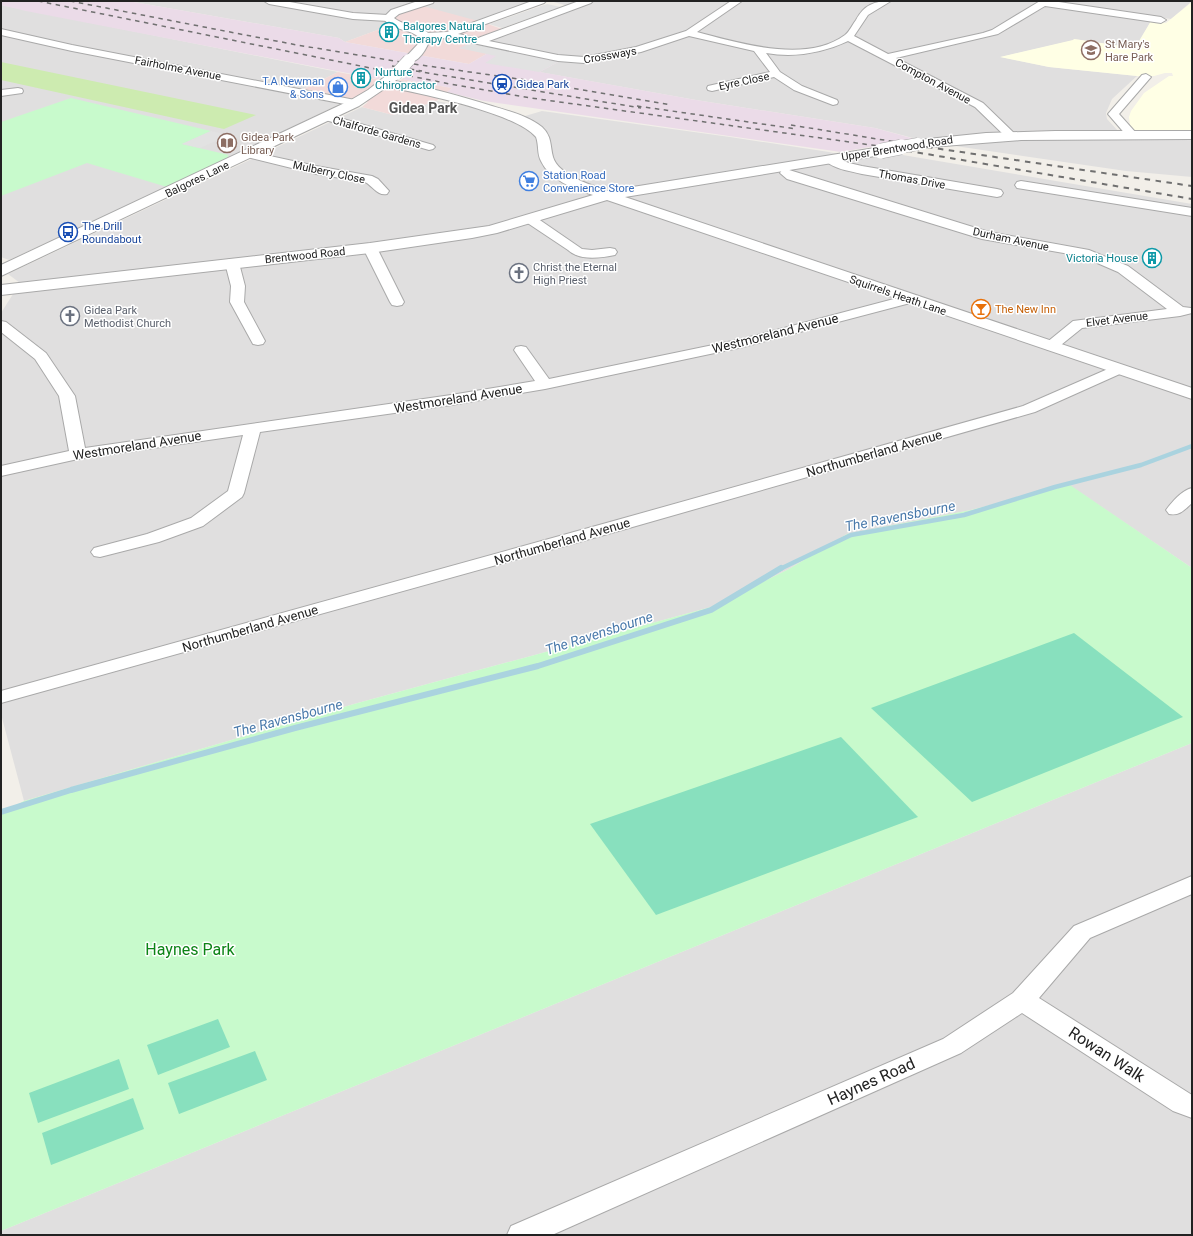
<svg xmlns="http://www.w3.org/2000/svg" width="1193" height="1236" font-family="Roboto,sans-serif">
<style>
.residential{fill:#e0dfdf}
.commercial{fill:#f2dad9}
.industrial{fill:#ebdbe8}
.education{fill:#ffffe5}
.grass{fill:#cdebb0}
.park{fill:#c8facc}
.pitch{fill:#88e0be}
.parking{fill:#e2e2e2}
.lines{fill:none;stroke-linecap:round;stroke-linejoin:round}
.stream-far1{stroke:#aad3df;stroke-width:4.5}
.stream{stroke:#aad3df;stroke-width:6}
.minor-casing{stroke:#a9a9a9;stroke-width:2}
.tertiary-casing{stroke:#a9a9a9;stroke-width:2}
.minor{fill:#fff;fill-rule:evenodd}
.tertiary{fill:#fff;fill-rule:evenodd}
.rail-far1{stroke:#707070;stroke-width:1.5;stroke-dasharray:4.5 4.5;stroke-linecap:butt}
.rail{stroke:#707070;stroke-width:2;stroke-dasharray:5.5 5.5;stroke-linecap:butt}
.tertiary-bridge-far1-casing{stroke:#a9a9a9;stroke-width:13;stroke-linecap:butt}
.tertiary-bridge-casing{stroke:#a9a9a9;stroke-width:16;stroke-linecap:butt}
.tertiary-bridge-far1{stroke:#fff;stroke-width:12}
.tertiary-bridge{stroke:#fff;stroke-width:15}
.labels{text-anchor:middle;stroke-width:3;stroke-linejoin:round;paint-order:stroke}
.far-culture-label{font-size:11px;fill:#0d838f;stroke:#fff;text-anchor:start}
.far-education-label{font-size:11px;fill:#785e54;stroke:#fff;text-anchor:start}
.far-street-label{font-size:11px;fill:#222;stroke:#fff}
.far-shop-label{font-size:11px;fill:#366cbe;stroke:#fff;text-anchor:end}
.far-transit-label{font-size:11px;fill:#164399;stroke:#fff;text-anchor:start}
.far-worship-label{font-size:11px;fill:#5b616d;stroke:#fff;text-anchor:start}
.far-food-label{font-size:11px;fill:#c56008;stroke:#fff;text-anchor:start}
.street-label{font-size:13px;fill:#222;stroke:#fff}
.far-district-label{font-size:14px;font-weight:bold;fill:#555;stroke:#fff}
.water-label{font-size:14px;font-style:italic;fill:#4a7aab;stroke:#fff}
.near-park-label{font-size:16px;fill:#0c8416;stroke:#fff}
.near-street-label{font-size:16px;fill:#222;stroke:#fff}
</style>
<rect width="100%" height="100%" fill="#f2efe9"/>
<!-- residential -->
<g class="residential">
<polygon points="128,1 541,1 482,22 399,22 345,42 339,38"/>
<polygon points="550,1 1192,1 1171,19 1106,10 1151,21 1135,48 1074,39 1075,40 1001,57 1049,67 1137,76 1112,99 1106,113 1107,119 1119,132 1192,135 1192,177 1126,171 928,142 875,128 696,100 539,72 558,62 558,58 479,41 572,7"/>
<polygon points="1,5 338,72 293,94 340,104 167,187 9,260 1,257"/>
<polygon points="436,101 525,116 542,111 730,137 829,152 860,159 891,153 1192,204 1192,568 1069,485 971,510 847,534 789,569 711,607 354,704 24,801 1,714 1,313 20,283 8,274 362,107 393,115"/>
<polygon points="1192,743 1192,1235 1,1235 1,1231"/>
</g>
<!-- commercial -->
<g class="commercial">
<polygon points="419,5 482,22 502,29 469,40 472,43 460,48 488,53 469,64 345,42 399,22 394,16"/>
<polygon points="338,72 397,83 402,79 452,88 436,101 393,115 362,107 368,102 304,89"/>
</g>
<!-- industrial -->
<polygon class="industrial" points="1,1 128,1 339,38 345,42 469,64 488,53 459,48 472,43 558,62 540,72 696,100 875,128 915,139 841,152 484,101 447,92 452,88 402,79 407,76 385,73 378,79 26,11 1,5"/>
<!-- education -->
<polygon class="education" points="1192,2 1192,135 1131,134 1129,117 1131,111 1144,93 1169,76 1173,76 1172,73 1165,73 1154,76 1137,76 1049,67 1000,57 1073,40 1074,39 1135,48 1151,21 1166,23"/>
<!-- grass -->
<polygon class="grass" points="1,62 256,115 224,129 1,80"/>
<!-- park -->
<g class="park">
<polygon points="71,98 211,131 182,144 229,155 227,156 230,157 167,187 87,163 1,196 1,122"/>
<polygon points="1070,485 1192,568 1192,743 1,1231 1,813 24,801 354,704 711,607 789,569 847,534 971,510"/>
</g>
<!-- pitch -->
<g class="pitch">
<polygon points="1074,633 1183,717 972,802 871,708"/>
<polygon points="841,737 918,817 656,915 590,824"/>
<polygon points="218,1019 230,1047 158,1075 147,1045"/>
<polygon points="255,1051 267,1080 179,1114 168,1083"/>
<polygon points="119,1059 129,1089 38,1123 29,1093"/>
<polygon points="133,1098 144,1129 51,1165 42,1133"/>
</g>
<!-- parking -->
<g class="parking">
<polygon points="547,4 561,7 502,28 489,24"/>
<polygon points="472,43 558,62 539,72 485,63 496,56 459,48"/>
<polygon points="211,131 229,135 200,148 182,144"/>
</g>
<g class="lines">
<!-- stream-far1 -->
<polyline class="stream-far1" points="780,569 851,535 964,515 1055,487 1141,465 1192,446"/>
<!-- stream -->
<polyline class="stream" points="1,812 71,790 295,728 538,666 711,610 781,568"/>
<defs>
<g id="minor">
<polygon points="264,1 284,1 353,13 388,15 393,18 388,21 353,19 269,4"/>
<path d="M532,1H546L544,3L458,34L478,38L579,1H593L591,3L489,41L558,55L584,57L636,47L686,31L731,1H742L697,32C739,43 806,64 845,35C850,31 852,25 856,20C864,5 874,1 891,1L868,15L854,36L888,54L983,33L992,30L1040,1H1052L1161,17L1166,20L1161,23L1045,6L998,34L896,58L983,103L1014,133L1016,135L1014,137H1006L975,107L848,41C822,53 795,58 766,53L780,72L802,86L837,100L838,102L837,104L833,105L794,90L774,77L712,91L708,90L707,88L708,86L770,72L754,51L689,36L641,52L584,63L558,61L449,38L425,39L420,36L425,33L447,32Z"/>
<polygon points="1,29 72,45 355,100 360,103 355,106 72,51 1,35"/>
<polygon points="1146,74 1151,77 1119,114 1137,134 1135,136 1127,136 1108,114 1142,75"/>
<polygon points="18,88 22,89 23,91 22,93 1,96 1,90"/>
<polygon points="326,114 433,145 435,147 433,149 429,150 322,119 321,117 322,115"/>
<path d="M247,151L316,166L372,176L378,179L389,191L387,194C377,196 373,186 365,182L316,174L243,156L241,154L243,152Z"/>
<path d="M830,156L849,163L862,166L997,189L1001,190L1003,193L1001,196L997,197L862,174C850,171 832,169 824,159L826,157Z"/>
<polygon points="786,169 989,232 1089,250 1128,266 1183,307 1191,308 1192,313 1180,316 1082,328 1056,349 1051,350 1046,349 1044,346 1046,343 1073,321 1167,309 1118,272 1081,256 982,239 787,179 780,173 782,170"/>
<polygon points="1021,181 1192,208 1192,216 1017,188 1015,185 1017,182"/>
<path d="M530,215L534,216L582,249L592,250L610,248L615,249L617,252L615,255C600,258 580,261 568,250L526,222L524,219L526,216Z"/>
<polygon points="370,244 375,245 377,248 404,302 402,305 397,306 392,305 390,302 363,248 365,245"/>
<polygon points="232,259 237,260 239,263 245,286 244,302 265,341 263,344 258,345 253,344 230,302 231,286 225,263 227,260"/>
<polygon points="909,295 914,296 916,299 914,302 743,347 545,389 451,405 260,432 244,493 242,497 203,526 159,542 100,557 94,556 91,552 94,548 147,534 191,518 228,491 243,435 78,459 1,476 1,466 69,451 59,396 35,359 1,332 1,321 6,322 46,353 75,396 85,448 451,395 535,381 514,350 516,347 521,346 526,347 549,379 742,339"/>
<polygon points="1117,365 1122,367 1125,370 1122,373 1035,412 622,530 1,703 1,691 610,522 1023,406"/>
<path d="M1192,488V503C1184,510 1180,516 1169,514L1166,510C1172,502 1182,490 1192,488Z"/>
<polygon points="1192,876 1192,894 1090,938 1039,998 1192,1095 1192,1118 1173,1111 1022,1013 961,1053 552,1235 507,1235 511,1226 943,1039 1013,993 1074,926"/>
</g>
<g id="tertiary">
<path d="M418,1H434L433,3L399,14L394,18C405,27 422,24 431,36C428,47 418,66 405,62L403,60L418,44L419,37C408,28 392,31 383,18L391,10Z"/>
<path d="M396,70L400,71L402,74L395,81C428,87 460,96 492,106C509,111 528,116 542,127C552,136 550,146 553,157C558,175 593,186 608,191L881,147L886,148L888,151L886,154L881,155L625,197L1192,388V399L607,200L497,233L472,238L370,253L1,295V285L370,243L489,226L593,195C574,189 550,180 541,161C537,154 539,145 536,137C516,113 420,93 387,87L359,106L1,276V265L351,100L368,90L392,71Z"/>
<polygon points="1055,131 1192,131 1192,139 1021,140 918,148 913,147 911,144 913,141 918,140 986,133"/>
</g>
</defs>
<!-- minor casing -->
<use href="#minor" class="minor-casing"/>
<!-- tertiary casing -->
<use href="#tertiary" class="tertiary-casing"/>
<!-- minor -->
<use href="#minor" class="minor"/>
<!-- tertiary -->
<use href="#tertiary" class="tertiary"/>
<!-- rail-far1 -->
<g class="rail-far1">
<polyline points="38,1 450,84 531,98 893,148"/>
<polyline points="70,1 297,45 401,62"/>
<polyline points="414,64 519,79 671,105"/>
<polyline points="392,66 422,71"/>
<polyline points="416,71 641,108"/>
<polyline points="637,106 797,129"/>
<polyline points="791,125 933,148"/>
</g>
<!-- rail -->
<g class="rail">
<polyline points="885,147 1192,199"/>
<polyline points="927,147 1192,186"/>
</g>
<defs>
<g id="tertiary-bridge-far1">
<polyline points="396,74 409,60"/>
<polyline points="896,148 918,144"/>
</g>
<polyline id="tertiary-bridge" points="881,151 901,147"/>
</defs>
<!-- tertiary-bridge-far1 casing -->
<use href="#tertiary-bridge-far1" class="tertiary-bridge-far1-casing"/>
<!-- tertiary-bridge casing -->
<use href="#tertiary-bridge" class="tertiary-bridge-casing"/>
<!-- tertiary-bridge-far1 -->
<use href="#tertiary-bridge-far1" class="tertiary-bridge-far1"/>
<!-- tertiary-bridge -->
<use href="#tertiary-bridge" class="tertiary-bridge"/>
</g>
<!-- icons -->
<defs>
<symbol id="building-ring" viewBox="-11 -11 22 22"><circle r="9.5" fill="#fff" stroke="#0f9aa8" stroke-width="1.5"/><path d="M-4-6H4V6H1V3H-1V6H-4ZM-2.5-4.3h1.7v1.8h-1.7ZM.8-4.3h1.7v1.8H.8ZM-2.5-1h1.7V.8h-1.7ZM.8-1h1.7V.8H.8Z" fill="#0f9aa8"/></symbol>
<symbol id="school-ring" viewBox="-11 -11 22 22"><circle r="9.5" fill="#fff" stroke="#8d6e63" stroke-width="1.5"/><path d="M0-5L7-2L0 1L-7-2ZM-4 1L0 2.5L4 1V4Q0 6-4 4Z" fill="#8d6e63"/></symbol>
<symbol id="station-ring" viewBox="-11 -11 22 22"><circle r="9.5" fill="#fff" stroke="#1a4fb4" stroke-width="1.5"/><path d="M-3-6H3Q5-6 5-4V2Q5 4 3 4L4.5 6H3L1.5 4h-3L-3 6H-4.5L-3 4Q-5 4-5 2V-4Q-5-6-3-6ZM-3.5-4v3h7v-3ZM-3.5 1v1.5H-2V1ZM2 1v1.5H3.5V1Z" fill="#1a4fb4"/></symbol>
<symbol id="shop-ring" viewBox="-11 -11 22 22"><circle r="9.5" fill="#fff" stroke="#3f7fe0" stroke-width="1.5"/><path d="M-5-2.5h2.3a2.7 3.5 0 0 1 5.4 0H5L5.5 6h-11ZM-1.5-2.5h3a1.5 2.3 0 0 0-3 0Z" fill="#3f7fe0"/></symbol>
<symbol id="library-ring" viewBox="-11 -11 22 22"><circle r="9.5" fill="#fff" stroke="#8d6e63" stroke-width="1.5"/><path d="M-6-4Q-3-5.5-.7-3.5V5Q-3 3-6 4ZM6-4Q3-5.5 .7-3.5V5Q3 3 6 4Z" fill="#8d6e63"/></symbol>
<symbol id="supermarket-ring" viewBox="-11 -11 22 22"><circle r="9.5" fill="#fff" stroke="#3f7fe0" stroke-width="1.5"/><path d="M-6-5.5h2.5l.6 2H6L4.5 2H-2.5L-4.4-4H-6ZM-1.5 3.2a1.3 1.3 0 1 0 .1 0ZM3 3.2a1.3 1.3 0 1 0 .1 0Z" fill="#3f7fe0"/></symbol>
<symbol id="bus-ring" viewBox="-11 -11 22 22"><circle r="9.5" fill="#fff" stroke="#1a4fb4" stroke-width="1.5"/><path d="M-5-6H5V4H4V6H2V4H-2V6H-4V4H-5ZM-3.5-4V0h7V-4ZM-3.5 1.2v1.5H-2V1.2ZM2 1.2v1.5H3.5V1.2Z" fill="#1a4fb4"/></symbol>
<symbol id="church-ring" viewBox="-11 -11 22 22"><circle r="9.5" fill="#fff" stroke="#6b7280" stroke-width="1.5"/><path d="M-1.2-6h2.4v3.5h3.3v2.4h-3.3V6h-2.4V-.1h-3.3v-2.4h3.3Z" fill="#6b7280"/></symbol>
<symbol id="bar-ring" viewBox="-11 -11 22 22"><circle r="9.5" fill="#fff" stroke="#e8710a" stroke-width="1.5"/><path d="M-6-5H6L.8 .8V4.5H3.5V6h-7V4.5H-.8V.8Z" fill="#e8710a"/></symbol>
</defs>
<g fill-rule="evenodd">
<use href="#building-ring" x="378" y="21" width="22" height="22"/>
<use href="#school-ring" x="1080" y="39" width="22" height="22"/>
<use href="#building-ring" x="350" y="67" width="22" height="22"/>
<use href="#station-ring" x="491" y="73" width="22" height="22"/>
<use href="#shop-ring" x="327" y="76" width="22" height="22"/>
<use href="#library-ring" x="216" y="132" width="22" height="22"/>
<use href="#supermarket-ring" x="518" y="170" width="22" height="22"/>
<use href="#bus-ring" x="57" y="221" width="22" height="22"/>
<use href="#building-ring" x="1141" y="247" width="22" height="22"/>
<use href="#church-ring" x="508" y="262" width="22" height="22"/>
<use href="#bar-ring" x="970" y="298" width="22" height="22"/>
<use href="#church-ring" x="59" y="305" width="22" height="22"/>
</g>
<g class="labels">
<!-- far-culture labels -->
<g class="far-culture-label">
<text x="403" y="30">Balgores Natural<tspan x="403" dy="13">Therapy Centre</tspan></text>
<text x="375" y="76">Nurture<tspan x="375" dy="13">Chiropractor</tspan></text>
<text x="1138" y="262" text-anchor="end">Victoria House</text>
</g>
<!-- far-education labels -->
<g class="far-education-label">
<text x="1105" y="48">St Mary's<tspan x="1105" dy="13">Hare Park</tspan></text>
<text x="241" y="141">Gidea Park<tspan x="241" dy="13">Library</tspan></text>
</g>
<!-- far-street labels -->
<g class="far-street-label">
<text transform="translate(610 55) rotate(-10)" y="4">Crossways</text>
<text transform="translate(178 68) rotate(11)" y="4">Fairholme Avenue</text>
<text transform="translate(744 81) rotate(-12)" y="4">Eyre Close</text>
<text transform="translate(933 81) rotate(28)" y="4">Compton Avenue</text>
<text transform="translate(377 132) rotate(16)" y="4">Chalforde Gardens</text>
<text transform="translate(897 148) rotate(-9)" y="4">Upper Brentwood Road</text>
<text transform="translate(329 172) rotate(12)" y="4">Mulberry Close</text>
<text transform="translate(197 179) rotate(-26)" y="4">Balgores Lane</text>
<text transform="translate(912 179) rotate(10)" y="4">Thomas Drive</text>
<text transform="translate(1011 239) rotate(12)" y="4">Durham Avenue</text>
<text transform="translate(305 255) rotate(-6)" y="4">Brentwood Road</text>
<text transform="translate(898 295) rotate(19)" y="4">Squirrels Heath Lane</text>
<text transform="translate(1117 319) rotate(-7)" y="4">Elvet Avenue</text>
</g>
<!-- far-shop labels -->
<g class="far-shop-label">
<text x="324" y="85">T.A Newman<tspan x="324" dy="13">&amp; Sons</tspan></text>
<text x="543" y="179" text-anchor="start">Station Road<tspan x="543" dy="13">Convenience Store</tspan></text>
</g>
<!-- far-transit labels -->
<g class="far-transit-label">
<text x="516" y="88">Gidea Park</text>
<text x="82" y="230">The Drill<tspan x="82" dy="13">Roundabout</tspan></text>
</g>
<!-- far-worship labels -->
<g class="far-worship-label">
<text x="533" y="271">Christ the Eternal<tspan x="533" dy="13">High Priest</tspan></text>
<text x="84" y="314">Gidea Park<tspan x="84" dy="13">Methodist Church</tspan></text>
</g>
<!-- far-food labels -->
<g class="far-food-label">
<text x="995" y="313">The New Inn</text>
</g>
<!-- street labels -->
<g class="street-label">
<text transform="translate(775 333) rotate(-14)" y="5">Westmoreland Avenue</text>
<text transform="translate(458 398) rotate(-9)" y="5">Westmoreland Avenue</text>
<text transform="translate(137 445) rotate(-9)" y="5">Westmoreland Avenue</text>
<text transform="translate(874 453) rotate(-16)" y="5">Northumberland Avenue</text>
<text transform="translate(562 541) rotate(-16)" y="5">Northumberland Avenue</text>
<text transform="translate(250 628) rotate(-16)" y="5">Northumberland Avenue</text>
</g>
<!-- far-district labels -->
<g class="far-district-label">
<text x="423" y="113">Gidea Park</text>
</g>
<!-- water labels -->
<g class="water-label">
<text transform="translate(900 516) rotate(-11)" y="5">The Ravensbourne</text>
<text transform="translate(599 633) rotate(-18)" y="5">The Ravensbourne</text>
<text transform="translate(288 718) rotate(-15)" y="5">The Ravensbourne</text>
</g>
<!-- near-park labels -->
<g class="near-park-label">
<text x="190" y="955">Haynes Park</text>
</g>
<!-- near-street labels -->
<g class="near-street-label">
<text transform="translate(1107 1054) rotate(33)" y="6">Rowan Walk</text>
<text transform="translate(871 1081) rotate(-24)" y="6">Haynes Road</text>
</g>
</g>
<!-- border -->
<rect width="1193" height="1236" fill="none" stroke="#222222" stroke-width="4"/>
</svg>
